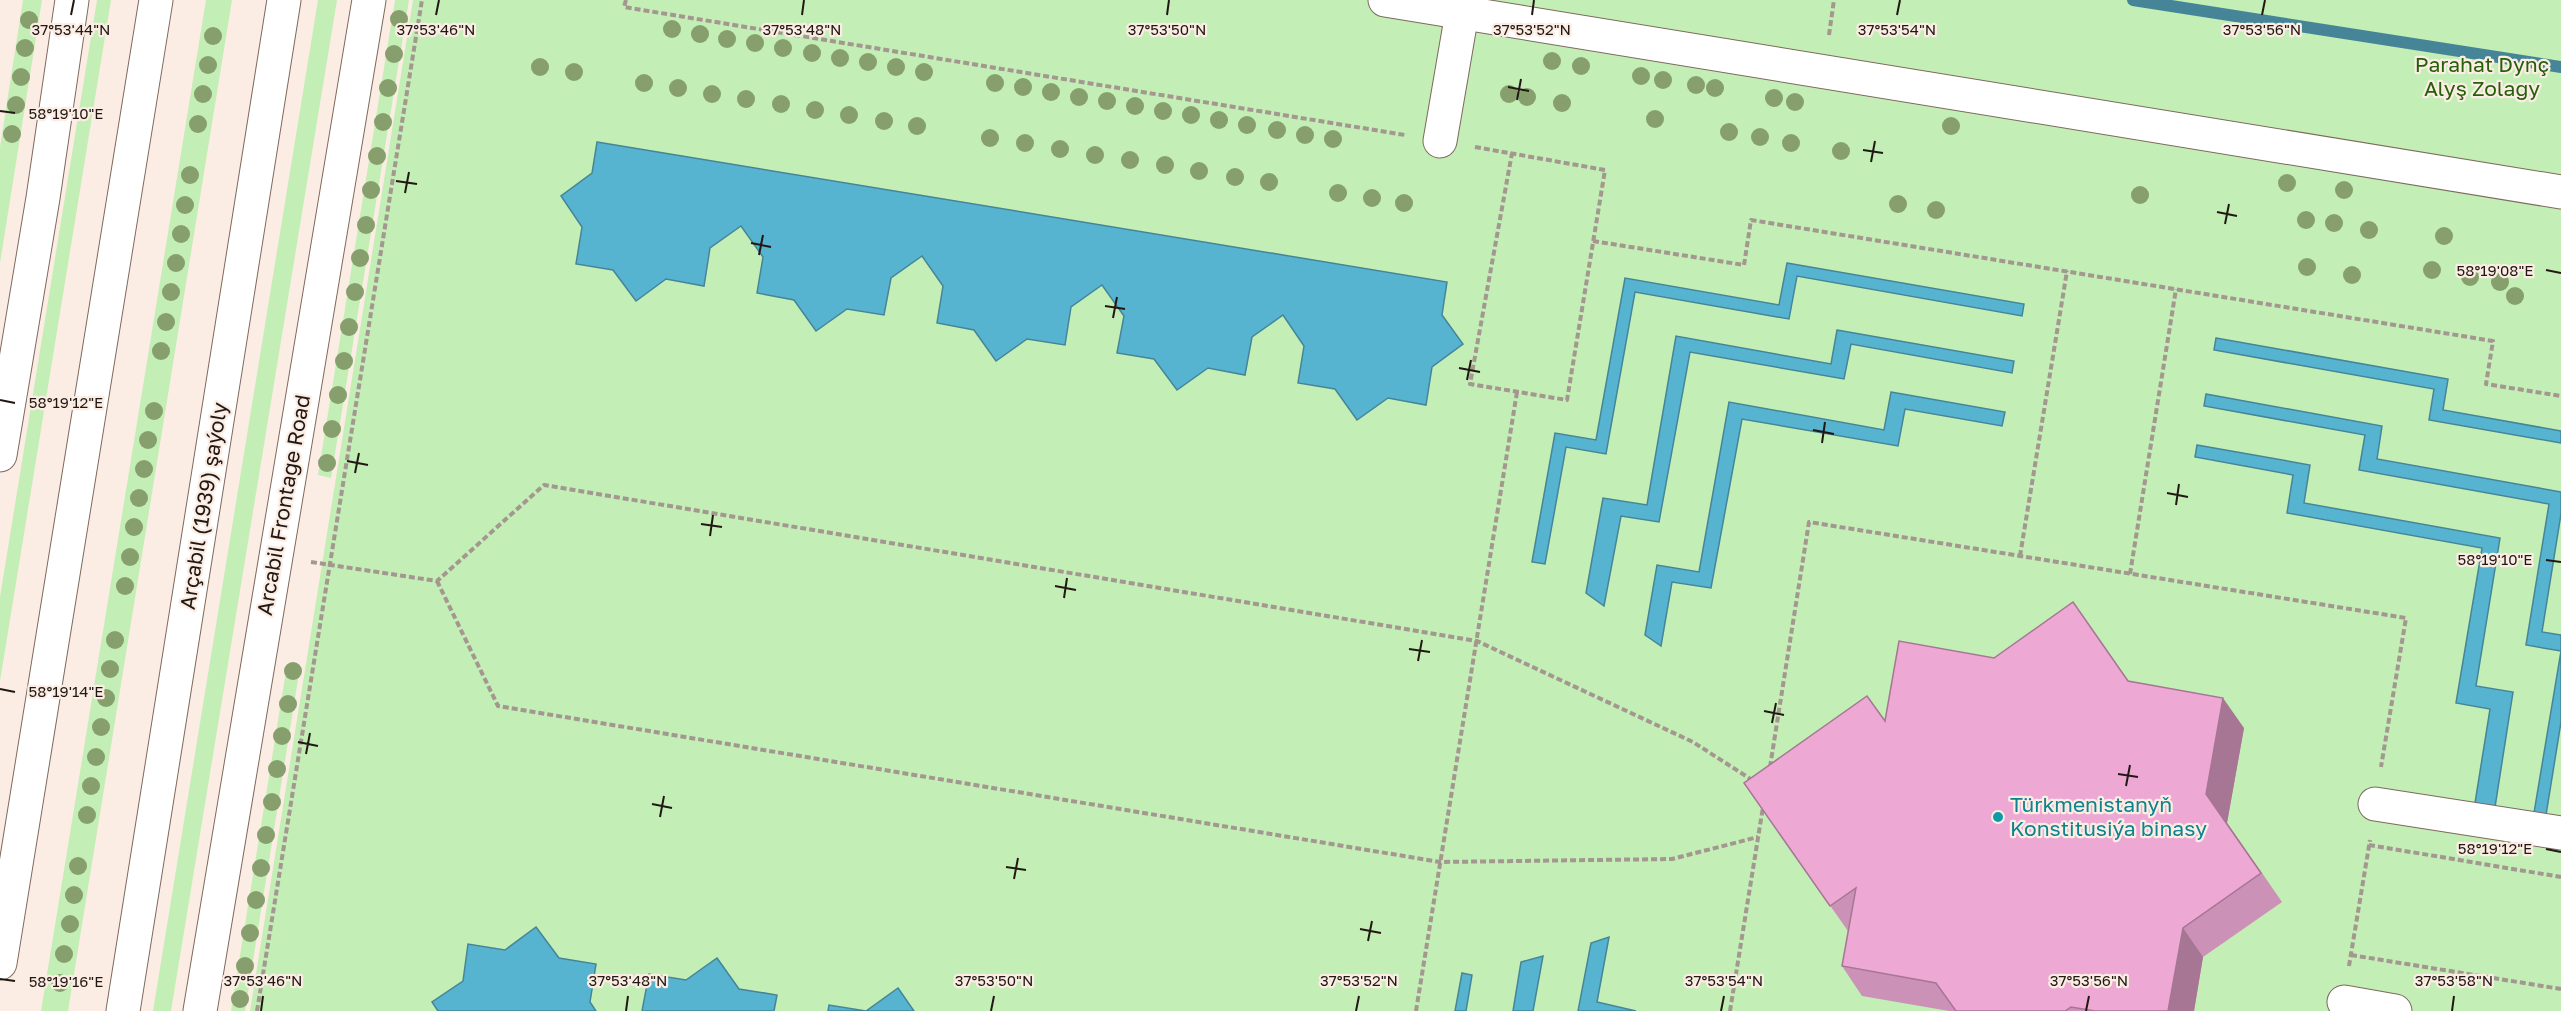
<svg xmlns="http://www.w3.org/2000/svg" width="2561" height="1011" font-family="'Golos Text',sans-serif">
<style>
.green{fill:#c3eeb6}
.water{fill:#56b4d0;stroke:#468597;stroke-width:1.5}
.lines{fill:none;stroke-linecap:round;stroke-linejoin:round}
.stream{stroke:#468597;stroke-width:12}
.minor-casing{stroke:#7e695d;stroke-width:35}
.major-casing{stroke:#7e695d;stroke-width:35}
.path{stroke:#a3978f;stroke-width:4;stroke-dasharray:6 3;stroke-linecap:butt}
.minor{stroke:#fff;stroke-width:33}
.major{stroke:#fff;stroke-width:33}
.tree{fill:#869f6c}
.wall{fill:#cc91b6}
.shaded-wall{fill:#a67694}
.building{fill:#eda9d4;stroke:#a67694;stroke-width:1.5}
.ticks{fill:none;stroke:#211813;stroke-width:2}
.culture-dot{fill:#0f9aa8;stroke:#fcede4;stroke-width:2}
.labels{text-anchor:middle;stroke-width:4.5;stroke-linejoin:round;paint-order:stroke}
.park-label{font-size:21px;fill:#255f09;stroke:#fcede4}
.street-label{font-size:21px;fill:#211813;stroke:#fcede4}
.culture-label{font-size:21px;fill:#0d838f;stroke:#fcede4;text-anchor:start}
.ticks-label{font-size:15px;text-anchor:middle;fill:#211813;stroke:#fcede4;stroke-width:4.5;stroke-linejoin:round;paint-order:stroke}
</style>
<rect width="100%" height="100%" fill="#fcede4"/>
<!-- green -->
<g class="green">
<polygon points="23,0 42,0 0,263 0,147"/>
<polygon points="97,0 111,0 0,681 0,597"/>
<polygon points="206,0 232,0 68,1011 41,1011"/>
<polygon points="318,0 337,0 171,1011 153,1011"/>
<polygon points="395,0 409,0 331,478 318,475"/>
<polygon points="413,0 2561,0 2561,1011 250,1011"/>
<polygon points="287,665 300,667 245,1011 231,1011"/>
</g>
<!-- water -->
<g class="water">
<polygon points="597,142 1447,282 1442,315 1463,344 1432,367 1426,405 1388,398 1357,420 1335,389 1298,383 1304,346 1283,315 1252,337 1245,375 1208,368 1177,390 1154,359 1117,353 1124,316 1102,285 1071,307 1065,345 1027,339 996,361 974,330 937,323 943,286 922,256 891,278 884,315 847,309 816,331 794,300 757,293 763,257 741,226 710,248 704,286 666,279 636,301 613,270 576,264 582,227 561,196 592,173"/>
<polygon points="1787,263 2024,304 2022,316 1797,276 1789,319 1635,292 1606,454 1566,447 1545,564 1532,562 1555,433 1596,440 1625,278 1779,305"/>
<polygon points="1837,330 2014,361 2012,373 1851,344 1844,379 1690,352 1659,522 1621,516 1604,606 1586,593 1603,498 1647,505 1676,336 1831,364"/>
<polygon points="2216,338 2448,379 2443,410 2561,431 2561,443 2429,420 2434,389 2214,350"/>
<polygon points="1891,392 2005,412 2002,426 1905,409 1898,446 1742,419 1711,588 1672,582 1661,646 1645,635 1657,565 1699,572 1729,402 1884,430"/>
<polygon points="2206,394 2382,426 2377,459 2561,492 2561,514 2542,632 2561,635 2561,722 2546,815 2534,813 2561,651 2526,645 2549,504 2359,470 2365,435 2204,406"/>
<polygon points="2197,445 2310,465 2304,503 2500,538 2476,686 2513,692 2495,807 2475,803 2490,709 2456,703 2482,548 2287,513 2293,475 2195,457"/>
<polygon points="536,927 559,958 596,964 590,1002 596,1011 438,1011 432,1002 463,981 468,944 505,950"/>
<polygon points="1609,937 1597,1002 1636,1011 1578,1011 1591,943"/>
<polygon points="1543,956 1533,1011 1513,1011 1521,962"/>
<polygon points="717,958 739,989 777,995 774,1011 642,1011 649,974 686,980"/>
<polygon points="1462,973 1472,975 1466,1011 1455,1011"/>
<polygon points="898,988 914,1011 828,1011 829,1005 866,1011"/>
</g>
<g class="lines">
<!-- stream -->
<polyline class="stream" points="2133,0 2561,67"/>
<defs>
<g id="minor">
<polyline points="1385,0 2561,192"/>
<polyline points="1440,141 1462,13"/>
<polyline points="0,455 43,198 72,0"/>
<polyline points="2375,804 2561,833"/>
<polyline points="2344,1002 2395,1011"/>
<polyline points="200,1011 369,0"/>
</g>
<g id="major">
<polyline points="0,963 156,0"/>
<polyline points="123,1011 284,0"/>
</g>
</defs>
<!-- minor casing -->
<use href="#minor" class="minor-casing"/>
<!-- major casing -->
<use href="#major" class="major-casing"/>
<!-- path -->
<g class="path">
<polyline points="626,0 624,7 1405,135"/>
<polyline points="1829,35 1834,0"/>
<polyline points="1475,147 1605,170 1567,400 1470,384 1512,153"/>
<polyline points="1593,241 1744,265 1751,220 2493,341 2486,384 2561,396"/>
<polyline points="2020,556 2067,271"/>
<polyline points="311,562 437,581 544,485 1477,641 1693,742 1752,780"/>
<polyline points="2130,574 2176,289"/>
<polyline points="437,581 498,706 1440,862 1672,859 1758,837"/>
<polyline points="1770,767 1809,522 2406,618 2381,767"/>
<polyline points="2369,845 2561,877"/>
<polyline points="2351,955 2561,989"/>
<polyline points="2349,966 2370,840"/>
<polyline points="257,1011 422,0"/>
<polyline points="1416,1011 1517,392"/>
<polyline points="1730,1011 1763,807"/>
</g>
<!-- minor -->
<use href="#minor" class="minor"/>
<!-- major -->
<use href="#major" class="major"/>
</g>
<!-- trees -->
<g class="tree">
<circle cx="399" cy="19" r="9"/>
<circle cx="29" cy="20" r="9"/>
<circle cx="672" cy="29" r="9"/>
<circle cx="700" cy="34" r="9"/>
<circle cx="213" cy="36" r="9"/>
<circle cx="727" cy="39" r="9"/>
<circle cx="755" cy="43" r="9"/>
<circle cx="25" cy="48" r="9"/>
<circle cx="783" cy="48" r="9"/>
<circle cx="812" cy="53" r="9"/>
<circle cx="394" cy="54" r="9"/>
<circle cx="840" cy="58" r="9"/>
<circle cx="1552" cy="61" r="9"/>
<circle cx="868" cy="62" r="9"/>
<circle cx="208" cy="65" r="9"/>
<circle cx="1581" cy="66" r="9"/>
<circle cx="540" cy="67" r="9"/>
<circle cx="896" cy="67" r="9"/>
<circle cx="574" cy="72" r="9"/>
<circle cx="924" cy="72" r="9"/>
<circle cx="1641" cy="76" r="9"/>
<circle cx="21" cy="77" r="9"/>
<circle cx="1663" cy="80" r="9"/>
<circle cx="644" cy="83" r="9"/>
<circle cx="995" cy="83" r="9"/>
<circle cx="1696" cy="85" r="9"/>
<circle cx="1023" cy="87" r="9"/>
<circle cx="388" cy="88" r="9"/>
<circle cx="678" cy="88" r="9"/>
<circle cx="1715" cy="88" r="9"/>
<circle cx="1051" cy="92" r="9"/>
<circle cx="203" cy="94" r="9"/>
<circle cx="712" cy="94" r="9"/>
<circle cx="1509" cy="94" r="9"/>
<circle cx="1079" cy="97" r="9"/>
<circle cx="1527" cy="97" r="9"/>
<circle cx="1774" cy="98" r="9"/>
<circle cx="746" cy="99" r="9"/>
<circle cx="1107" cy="101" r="9"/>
<circle cx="1795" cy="102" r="9"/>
<circle cx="1562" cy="103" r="9"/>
<circle cx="781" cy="104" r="9"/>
<circle cx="16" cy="105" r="9"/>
<circle cx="1135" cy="106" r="9"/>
<circle cx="815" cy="110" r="9"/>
<circle cx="1163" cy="111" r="9"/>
<circle cx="849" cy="115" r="9"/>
<circle cx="1191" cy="115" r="9"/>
<circle cx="1655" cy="119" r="9"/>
<circle cx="1219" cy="120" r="9"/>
<circle cx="884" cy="121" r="9"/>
<circle cx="383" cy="122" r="9"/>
<circle cx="198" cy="124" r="9"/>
<circle cx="1247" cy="125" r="9"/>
<circle cx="917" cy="126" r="9"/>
<circle cx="1951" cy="126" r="9"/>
<circle cx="1277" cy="130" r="9"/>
<circle cx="1729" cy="132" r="9"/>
<circle cx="12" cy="134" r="9"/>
<circle cx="1305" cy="135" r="9"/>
<circle cx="1760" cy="137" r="9"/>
<circle cx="990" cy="138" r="9"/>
<circle cx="1333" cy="139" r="9"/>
<circle cx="1025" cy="143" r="9"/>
<circle cx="1791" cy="143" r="9"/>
<circle cx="1060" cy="149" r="9"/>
<circle cx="1841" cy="151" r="9"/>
<circle cx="1095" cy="155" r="9"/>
<circle cx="377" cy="156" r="9"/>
<circle cx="1130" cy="160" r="9"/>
<circle cx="1165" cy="165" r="9"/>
<circle cx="1199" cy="171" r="9"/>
<circle cx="190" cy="175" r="9"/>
<circle cx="1235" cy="177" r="9"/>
<circle cx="1269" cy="182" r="9"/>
<circle cx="2287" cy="183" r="9"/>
<circle cx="371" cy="190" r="9"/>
<circle cx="2344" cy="190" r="9"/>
<circle cx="1338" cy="193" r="9"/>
<circle cx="2140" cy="195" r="9"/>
<circle cx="1372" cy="198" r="9"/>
<circle cx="1404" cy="203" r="9"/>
<circle cx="1898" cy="204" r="9"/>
<circle cx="185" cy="205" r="9"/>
<circle cx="1936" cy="210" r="9"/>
<circle cx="2306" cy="220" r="9"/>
<circle cx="2334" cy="223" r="9"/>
<circle cx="366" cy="225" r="9"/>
<circle cx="2369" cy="230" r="9"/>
<circle cx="181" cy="234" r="9"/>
<circle cx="2444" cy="236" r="9"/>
<circle cx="360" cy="258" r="9"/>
<circle cx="176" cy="263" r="9"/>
<circle cx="2307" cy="267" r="9"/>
<circle cx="2432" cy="270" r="9"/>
<circle cx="2352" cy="275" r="9"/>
<circle cx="2470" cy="277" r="9"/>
<circle cx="2500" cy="282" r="9"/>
<circle cx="171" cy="292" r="9"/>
<circle cx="355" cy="292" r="9"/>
<circle cx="2515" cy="296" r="9"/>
<circle cx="166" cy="322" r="9"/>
<circle cx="349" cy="327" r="9"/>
<circle cx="161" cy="351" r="9"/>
<circle cx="344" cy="361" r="9"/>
<circle cx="338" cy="395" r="9"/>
<circle cx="154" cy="411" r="9"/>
<circle cx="332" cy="429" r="9"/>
<circle cx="148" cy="440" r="9"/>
<circle cx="327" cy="463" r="9"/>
<circle cx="144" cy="469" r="9"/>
<circle cx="139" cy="498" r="9"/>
<circle cx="134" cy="527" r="9"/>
<circle cx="130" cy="557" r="9"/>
<circle cx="125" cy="586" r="9"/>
<circle cx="115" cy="640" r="9"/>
<circle cx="110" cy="669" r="9"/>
<circle cx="293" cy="671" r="9"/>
<circle cx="106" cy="698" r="9"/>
<circle cx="288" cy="704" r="9"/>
<circle cx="101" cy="727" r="9"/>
<circle cx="282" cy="736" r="9"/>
<circle cx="96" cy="757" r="9"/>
<circle cx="277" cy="769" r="9"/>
<circle cx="91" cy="786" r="9"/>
<circle cx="272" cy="802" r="9"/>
<circle cx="87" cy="815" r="9"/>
<circle cx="266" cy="835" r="9"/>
<circle cx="78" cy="866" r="9"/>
<circle cx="261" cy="868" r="9"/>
<circle cx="74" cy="895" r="9"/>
<circle cx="256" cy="900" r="9"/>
<circle cx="70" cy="924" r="9"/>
<circle cx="250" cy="933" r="9"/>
<circle cx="64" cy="954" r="9"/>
<circle cx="245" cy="966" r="9"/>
<circle cx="60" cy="983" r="9"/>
<circle cx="240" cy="999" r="9"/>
</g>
<!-- wall -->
<polygon class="wall" points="2128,681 2244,728 2227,823 2282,902 2203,957 2194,1011 1949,1011 1862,996 1842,966 1848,931 1744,783 1885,721"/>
<!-- shaded-wall -->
<g class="shaded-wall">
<polygon points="2223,698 2244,728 2227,823 2282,902 2206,794"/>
<polygon points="2183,928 2203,957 2194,1011 2168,1011"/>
</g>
<!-- building -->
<polygon class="building" points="2073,602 2128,681 2223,698 2206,794 2261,873 2183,928 2168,1011 2095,1011 2071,1007 2065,1011 1956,1011 1936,983 1842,966 1856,888 1830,906 1744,783 1867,696 1885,721 1899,641 1994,658"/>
<!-- ticks -->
<path class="ticks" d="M71,15L74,0M436,15L439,0M802,15L804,0M1167,15L1169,0M1532,15L1534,0M1897,15L1900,0M2262,15L2265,0M1508,87L1529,91M1517,100L1521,79M0,111L15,113M1863,150L1883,153M1871,162L1875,141M396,181L417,184M405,193L409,172M2217,212L2237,216M2225,224L2229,204M751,243L771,247M759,255L763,235M2546,270L2561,273M1105,306L1125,309M1113,318L1117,297M1459,368L1480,372M1467,380L1471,360M0,400L15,403M1813,430L1834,434M1822,443L1825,422M347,461L368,465M355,473L359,453M2167,493L2188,497M2176,505L2179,484M701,524L722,527M710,536L713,515M2546,560L2561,562M1055,586L1076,590M1064,598L1067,578M1409,649L1430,652M1418,661L1422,640M0,689L15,692M1764,711L1784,715M1772,723L1776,703M298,742L318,746M306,754L310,733M2118,774L2138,777M2126,786L2130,765M652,804L672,808M660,817L664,796M2546,849L2561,852M1006,867L1026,870M1014,879L1018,858M1360,929L1381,933M1368,941L1372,921M0,979L15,981M261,1011L263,996M626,1011L628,996M991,1011L994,996M1356,1011L1359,996M1721,1011L1724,996M2086,1011L2089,996M2452,1011L2454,996"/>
<!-- markers -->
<circle class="culture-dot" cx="1998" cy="817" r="6"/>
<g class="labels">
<!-- park labels -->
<g class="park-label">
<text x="2482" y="72">Parahat Dynç<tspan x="2482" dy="24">Alyş Zolagy</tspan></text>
</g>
<!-- street labels -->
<g class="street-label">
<text transform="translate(284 505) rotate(-80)" y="7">Arcabil Frontage Road</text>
<text transform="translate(204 506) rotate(-81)" y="7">Arçabil (1939) şaýoly</text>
</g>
<!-- culture labels -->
<g class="culture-label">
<text x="2010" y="812">Türkmenistanyň<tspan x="2010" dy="24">Konstitusiýa binasy</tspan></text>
</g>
</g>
<g class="ticks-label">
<text x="1532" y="35">37°53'52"N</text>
<text x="71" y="35">37°53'44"N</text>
<text x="436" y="35">37°53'46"N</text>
<text x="802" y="35">37°53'48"N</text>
<text x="1167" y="35">37°53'50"N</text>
<text x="1897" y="35">37°53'54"N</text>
<text x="2262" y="35">37°53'56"N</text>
<text x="66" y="119">58°19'10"E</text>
<text x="2495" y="276">58°19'08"E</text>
<text x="66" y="408">58°19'12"E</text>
<text x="2495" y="565">58°19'10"E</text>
<text x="66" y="697">58°19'14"E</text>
<text x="2495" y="854">58°19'12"E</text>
<text x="263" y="986">37°53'46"N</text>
<text x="628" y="986">37°53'48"N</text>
<text x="994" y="986">37°53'50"N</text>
<text x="1359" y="986">37°53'52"N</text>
<text x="1724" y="986">37°53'54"N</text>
<text x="2089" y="986">37°53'56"N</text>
<text x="2454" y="986">37°53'58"N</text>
<text x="66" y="987">58°19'16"E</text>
</g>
</svg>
